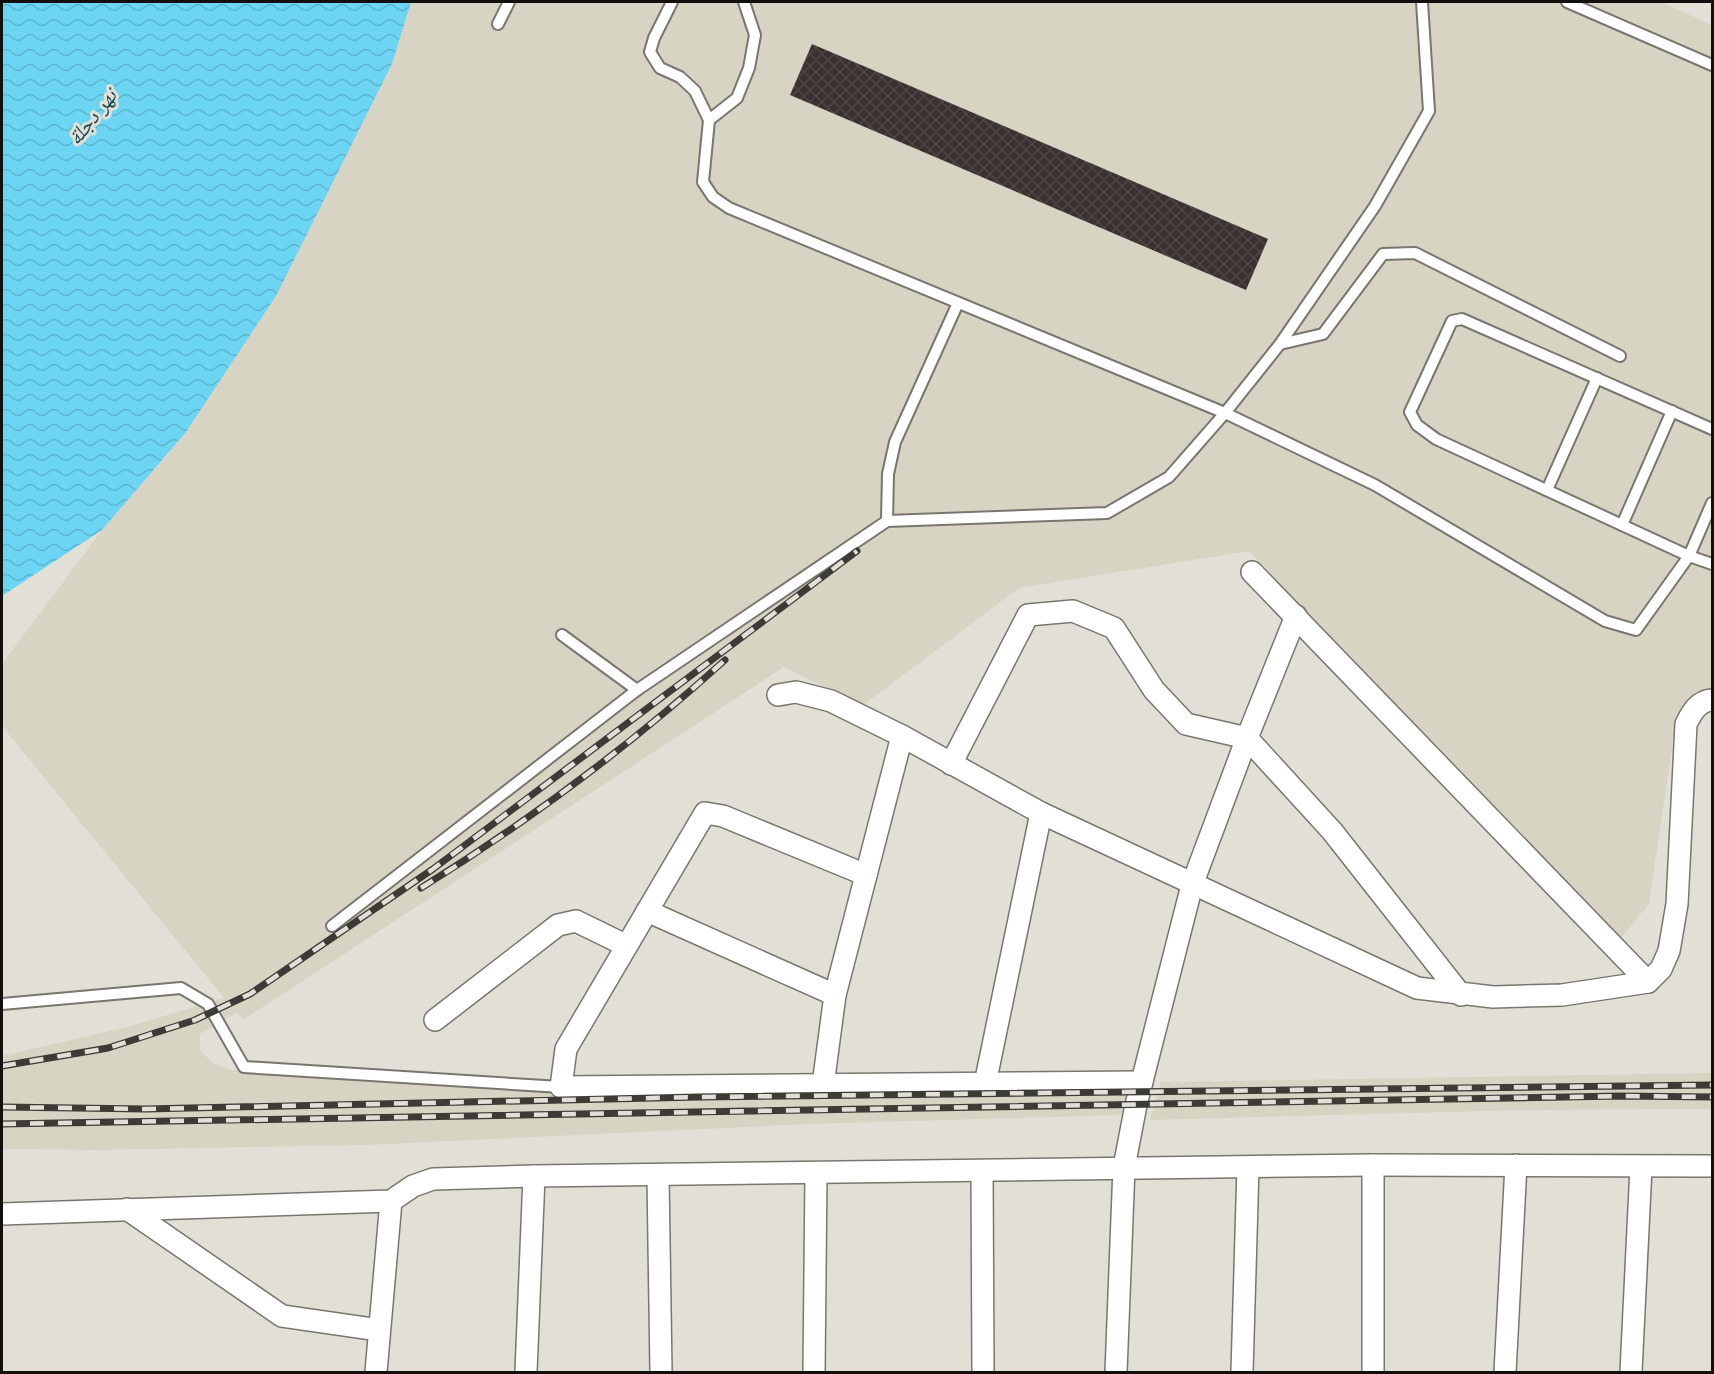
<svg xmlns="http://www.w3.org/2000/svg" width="1714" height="1374" font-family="Montserrat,'Noto Naskh Arabic',sans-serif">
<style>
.built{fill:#d8d4c4}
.water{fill:url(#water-waves)}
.building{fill:url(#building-cross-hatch)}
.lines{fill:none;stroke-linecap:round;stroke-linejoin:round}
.lane-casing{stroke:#78766e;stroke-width:14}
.street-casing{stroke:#78766e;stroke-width:24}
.lane{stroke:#fff;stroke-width:10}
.street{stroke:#fff;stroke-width:21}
.rail-casing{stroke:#3c3b36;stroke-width:7}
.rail{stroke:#e2e0d6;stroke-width:4.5;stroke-dasharray:14;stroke-linecap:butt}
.labels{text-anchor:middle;stroke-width:6;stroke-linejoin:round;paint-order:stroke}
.water-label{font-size:21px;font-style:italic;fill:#184754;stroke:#e2e0d6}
</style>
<defs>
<pattern id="water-waves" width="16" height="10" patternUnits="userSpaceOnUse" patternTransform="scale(1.5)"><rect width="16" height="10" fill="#6cd5f3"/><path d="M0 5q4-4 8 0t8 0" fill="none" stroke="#5db6cf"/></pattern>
<pattern id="building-cross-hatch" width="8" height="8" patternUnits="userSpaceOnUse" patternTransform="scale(1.5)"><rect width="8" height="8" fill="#3a3230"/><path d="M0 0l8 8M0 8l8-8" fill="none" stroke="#4d4644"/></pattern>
</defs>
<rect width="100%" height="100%" fill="#e2e0d6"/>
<!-- built -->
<g class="built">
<polygon points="411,2 1661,2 1712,25 1712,693 1677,713 1649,904 1621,938 1249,551 1019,588 862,706 784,667 243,1020 237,1013 200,1034 200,1050 213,1063 230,1070 539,1092 1128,1084 1122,1115 809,1124 368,1145 98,1150 2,1149 2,1056 127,1027 224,998 2,726 2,664 102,530 186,432 276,296 392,64"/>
<polygon points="1712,1073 1712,1109 1530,1110 1150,1120 1161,1082"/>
</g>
<!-- water -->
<polygon class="water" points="2,2 411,2 392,64 276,296 186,432 102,530 2,596"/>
<!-- building -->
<polygon class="building" points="812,44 1268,239 1246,290 790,95"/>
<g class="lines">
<defs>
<g id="lane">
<polyline points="672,2 654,38 650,52 660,68 680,77 695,91 709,120 703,182 713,197 729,208 1225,413 1375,485 1605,621 1636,630 1689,556 1712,564"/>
<polyline points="1567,2 1712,65"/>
<polyline points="498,24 509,2"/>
<polyline points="709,120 737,98 749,68 755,35 744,2"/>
<polyline points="1280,344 1323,334 1383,254 1415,253 1620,356"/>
<polyline points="1712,429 1462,319 1452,321 1410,412 1417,425 1436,439 1689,556 1712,503"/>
<polyline points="1547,490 1597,378"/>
<polyline points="887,521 888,474 895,442 958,303"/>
<polyline points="1622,525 1672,411"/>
<polyline points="562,635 637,690"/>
<polyline points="332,926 637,690 887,521 1107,513 1169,477 1225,413 1280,344 1375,206 1429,111 1422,2"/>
<polyline points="2,1004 181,988 208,1004 244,1067 561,1087"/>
</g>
<g id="street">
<polyline points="1252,572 1648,982"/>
<path d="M778,695L796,692L831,701L902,736L1041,813L1417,988L1493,997L1562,995L1648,982L1661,969L1669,951L1677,904L1686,724C1692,712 1698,701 1712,700"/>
<polyline points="951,764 1028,615 1073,611 1114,628 1154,690 1186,724 1247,738 1332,831 1461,995"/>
<polyline points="866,875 723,816 705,813 566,1049 561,1087 1142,1082"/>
<polyline points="647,911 835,995"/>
<polyline points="435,1020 558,925 576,921 625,945"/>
<polyline points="985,1084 1041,813"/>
<polyline points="823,1085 835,995 902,736"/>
<polyline points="982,1171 983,1372"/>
<polyline points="658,1176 661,1372"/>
<polyline points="127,1209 282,1316 379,1330"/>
<polyline points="2,1214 391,1201 413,1186 433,1179 534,1176 1373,1165 1712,1166"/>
<polyline points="376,1372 391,1201"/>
<polyline points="526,1372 534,1176"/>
<polyline points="814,1372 816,1173"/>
<polyline points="1116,1372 1124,1167 1136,1105 1192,885 1247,738 1296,616"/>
<polyline points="1242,1372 1248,1167"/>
<polyline points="1373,1372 1373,1165"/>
<polyline points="1505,1372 1516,1165"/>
<polyline points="1631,1372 1641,1167"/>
</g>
</defs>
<!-- lane casing -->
<use href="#lane" class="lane-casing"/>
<!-- street casing -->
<use href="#street" class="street-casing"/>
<!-- lane -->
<use href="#lane" class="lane"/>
<!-- street -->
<use href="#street" class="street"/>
<defs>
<g id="rail">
<path d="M421,888C529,821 631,745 725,660"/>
<polyline points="2,1066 108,1048 195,1020 250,994 433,869 857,551"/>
<polyline points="2,1107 146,1109 699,1097 1712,1085"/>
<polyline points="2,1124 1621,1096 1712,1097"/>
</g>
</defs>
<!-- rail casing -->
<use href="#rail" class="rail-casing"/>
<!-- rail -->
<use href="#rail" class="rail"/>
</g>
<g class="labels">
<!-- water labels -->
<g class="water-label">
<text transform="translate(92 117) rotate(-51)" y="7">نهر دجلة</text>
</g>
</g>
<!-- border -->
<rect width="1714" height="1374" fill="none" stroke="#11100d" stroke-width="6"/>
</svg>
